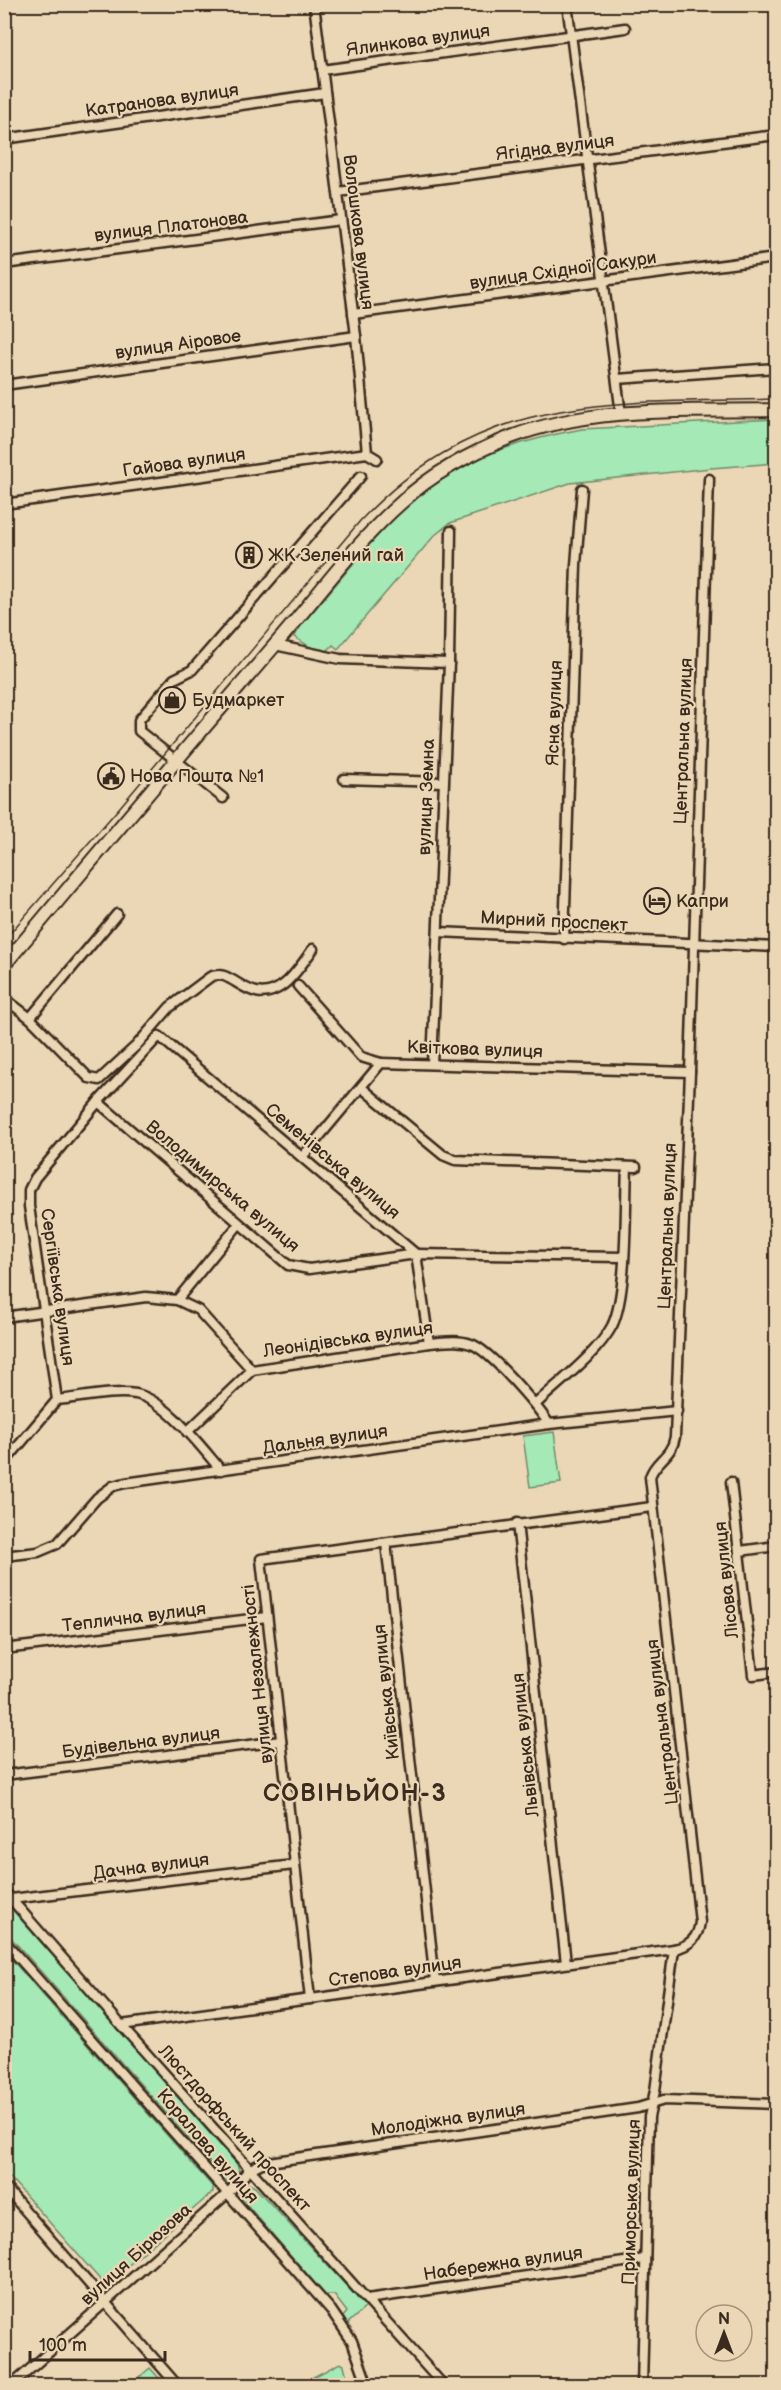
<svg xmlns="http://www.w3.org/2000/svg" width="781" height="2390" font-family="'Balsamiq Sans',sans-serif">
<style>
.green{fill:#a4e9b6;stroke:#708a6a;stroke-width:1.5}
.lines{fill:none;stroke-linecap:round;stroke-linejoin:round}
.street-casing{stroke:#3b2a1e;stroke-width:13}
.secondary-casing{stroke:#3b2a1e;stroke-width:16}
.street{stroke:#ebd7b5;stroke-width:8}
.secondary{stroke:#ebd7b5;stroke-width:12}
.tram{stroke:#3b2a1e;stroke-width:1.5}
.labels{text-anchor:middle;stroke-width:4.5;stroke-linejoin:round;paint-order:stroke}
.street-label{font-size:18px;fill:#3b2a1e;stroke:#ebd7b5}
.poi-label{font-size:18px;fill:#3b2a1e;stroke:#ebd7b5;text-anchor:start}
.district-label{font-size:24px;font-weight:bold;letter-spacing:1.5px;fill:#3b2a1e;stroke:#ebd7b5}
</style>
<rect width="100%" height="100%" fill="#ebd7b5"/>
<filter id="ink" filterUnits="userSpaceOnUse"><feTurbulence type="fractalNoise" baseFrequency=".0167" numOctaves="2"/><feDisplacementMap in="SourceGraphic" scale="12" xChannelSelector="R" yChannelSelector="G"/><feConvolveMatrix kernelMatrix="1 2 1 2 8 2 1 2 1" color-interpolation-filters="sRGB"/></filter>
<g filter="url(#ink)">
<!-- green -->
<g class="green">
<path d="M776,419V463L711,468L570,483L450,523L434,536L338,649L333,645L327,651L310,647L294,637L303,623C343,578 379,527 426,489C466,456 532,438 582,429Z"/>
<polygon points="554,1432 561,1483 530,1487 523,1436"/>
<polygon points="4,1900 236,2163 239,2169 232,2182 226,2181 5,1931"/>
<polygon points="12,1960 213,2187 213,2192 109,2282 103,2283 5,2172 4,1961"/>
<polygon points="249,2184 255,2187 366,2307 347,2324 343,2317 347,2312 334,2295 325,2295 242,2199 239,2192"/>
<polygon points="340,2363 344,2365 349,2385 298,2385"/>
<polygon points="150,2368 165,2385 130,2385"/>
</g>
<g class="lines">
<defs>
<g id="street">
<polyline points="314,4 356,336 367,453 377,459"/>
<polyline points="567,4 621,414"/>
<polyline points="4,5 6,4"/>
<polyline points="322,70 625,28"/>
<polyline points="4,139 325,93"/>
<polyline points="338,192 776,135"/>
<polyline points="4,264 341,220"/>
<polyline points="353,314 776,258"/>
<polyline points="617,379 776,368"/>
<polyline points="4,385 356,336"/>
<polyline points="4,504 367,453"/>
<polyline points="275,645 340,659 449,663"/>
<polyline points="344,779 443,782"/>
<polyline points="223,798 139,731 139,720 174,679 192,670 361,476"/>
<polyline points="438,932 776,947"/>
<polyline points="564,939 576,565 582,489"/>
<polyline points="298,986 361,1057 381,1063"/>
<path d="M4,998L30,1018L89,1078L99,1080L136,1046L170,1007L210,977C232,965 249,1010 283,985C295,976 304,961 313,949"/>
<polyline points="30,1018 117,914"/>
<polyline points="432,1064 449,663 451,531"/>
<polyline points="362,1088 443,1155 455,1160 636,1167"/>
<polyline points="98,1102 288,1265 309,1269 416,1254 623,1257"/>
<polyline points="303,1156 381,1063 690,1072"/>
<polyline points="177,1300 239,1224"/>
<path d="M4,1317L146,1297L177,1300L198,1310L252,1370L429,1343C443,1342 458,1339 471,1344C490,1350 537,1406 549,1424"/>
<path d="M57,1400C80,1398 114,1390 136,1394C167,1401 201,1447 221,1470"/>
<path d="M536,1404C559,1382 597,1354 612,1326C628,1294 625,1206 627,1167"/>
<polyline points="187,1432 252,1370"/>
<polyline points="4,1463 57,1400 29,1206 29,1190 35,1178 98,1102 159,1036 416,1254 429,1343"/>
<polyline points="731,1482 753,1675 776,1672"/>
<polyline points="517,1523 566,1963"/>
<polyline points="386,1543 435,1981"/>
<polyline points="740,1551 776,1546"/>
<polyline points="4,1556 38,1552 57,1544 97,1498 113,1486 125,1483 549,1424 677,1411"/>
<polyline points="4,1649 267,1617"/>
<polyline points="4,1775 281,1741"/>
<polyline points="4,1891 121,2025 444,2386"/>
<polyline points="11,1899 294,1865"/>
<polyline points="4,1941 331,2310 352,2341 368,2386"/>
<polyline points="4,1957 12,1950"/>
<polyline points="310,1999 261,1559 652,1507"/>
<path d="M121,2025L674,1949C690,1946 698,1938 700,1922L650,1477C655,1460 671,1458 675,1437L690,1072L709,479"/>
<polyline points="4,2186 178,2386"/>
<polyline points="367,2299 645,2259"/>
<polyline points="11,2386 228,2193 250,2169 262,2163 638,2108 664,2100 776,2104"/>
<polyline points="642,2386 649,2117 655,2091 674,1949"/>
</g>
<path id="secondary" d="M4,965C94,858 184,750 275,645C317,597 355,543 403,501C433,473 473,452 511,437C595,405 689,412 776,410"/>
</defs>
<!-- street casing -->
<use href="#street" class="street-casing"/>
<!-- secondary casing -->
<use href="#secondary" class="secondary-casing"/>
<!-- street -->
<use href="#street" class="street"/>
<!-- secondary -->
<use href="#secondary" class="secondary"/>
<!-- tram -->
<path class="tram" d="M4,940L120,807L360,521C484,389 611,404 776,399"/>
</g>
</g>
<!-- icons -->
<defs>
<symbol id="building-ring" viewBox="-11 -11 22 22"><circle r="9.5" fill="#ebd7b5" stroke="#3b2a1e" stroke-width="1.5"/><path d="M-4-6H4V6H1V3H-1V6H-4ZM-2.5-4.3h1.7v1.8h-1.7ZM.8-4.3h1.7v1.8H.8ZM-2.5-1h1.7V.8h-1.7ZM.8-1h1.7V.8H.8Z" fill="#3b2a1e"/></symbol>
<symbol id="shop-ring" viewBox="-11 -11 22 22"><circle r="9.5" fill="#ebd7b5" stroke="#3b2a1e" stroke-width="1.5"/><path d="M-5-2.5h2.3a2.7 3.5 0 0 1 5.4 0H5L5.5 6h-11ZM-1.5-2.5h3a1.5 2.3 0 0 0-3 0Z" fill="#3b2a1e"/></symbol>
<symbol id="civic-ring" viewBox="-11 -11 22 22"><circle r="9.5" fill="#ebd7b5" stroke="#3b2a1e" stroke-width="1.5"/><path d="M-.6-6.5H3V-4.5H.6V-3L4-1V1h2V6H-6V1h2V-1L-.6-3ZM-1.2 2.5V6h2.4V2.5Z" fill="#3b2a1e"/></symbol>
<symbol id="hotel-ring" viewBox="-11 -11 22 22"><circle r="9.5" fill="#ebd7b5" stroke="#3b2a1e" stroke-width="1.5"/><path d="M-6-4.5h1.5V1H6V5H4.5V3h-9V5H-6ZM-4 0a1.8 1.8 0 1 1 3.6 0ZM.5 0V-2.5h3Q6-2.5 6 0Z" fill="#3b2a1e"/></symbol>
</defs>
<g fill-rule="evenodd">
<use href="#building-ring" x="234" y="540" width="30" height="30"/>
<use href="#shop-ring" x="157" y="685" width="30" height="30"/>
<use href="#civic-ring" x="96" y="761" width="30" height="30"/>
<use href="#hotel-ring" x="642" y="886" width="30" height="30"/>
</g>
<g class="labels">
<!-- street labels -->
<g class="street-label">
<text transform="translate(418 40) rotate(-8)" y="6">Ялинкова вулиця</text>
<text transform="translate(162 100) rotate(-8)" y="6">Катранова вулиця</text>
<text transform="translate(555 147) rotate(-7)" y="6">Ягідна вулиця</text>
<text transform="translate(171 226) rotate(-7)" y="6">вулиця Платонова</text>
<text transform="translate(359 232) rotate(83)" y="6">Волошкова вулиця</text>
<text transform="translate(563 270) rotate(-8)" y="6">вулиця Східної Сакури</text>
<text transform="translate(178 344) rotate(-8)" y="6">вулиця Аіровое</text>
<text transform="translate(184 462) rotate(-8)" y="6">Гайова вулиця</text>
<text transform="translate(554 713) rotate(-88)" y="6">Ясна вулиця</text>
<text transform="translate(683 741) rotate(-88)" y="6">Центральна вулиця</text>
<text transform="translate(426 797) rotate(-88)" y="6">вулиця Земна</text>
<text transform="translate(554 921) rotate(3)" y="6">Мирний проспект</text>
<text transform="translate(475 1049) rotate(2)" y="6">Квіткова вулиця</text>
<text transform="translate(333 1161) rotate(40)" y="6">Семенівська вулиця</text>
<text transform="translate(223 1186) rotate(40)" y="6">Володимирська вулиця</text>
<text transform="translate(667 1226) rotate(-88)" y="6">Центральна вулиця</text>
<text transform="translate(58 1287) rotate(82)" y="6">Сергіївська вулиця</text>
<text transform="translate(348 1339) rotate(-8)" y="6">Леонідівська вулиця</text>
<text transform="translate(325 1439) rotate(-8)" y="6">Дальня вулиця</text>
<text transform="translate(726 1580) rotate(-96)" y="6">Лісова вулиця</text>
<text transform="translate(134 1617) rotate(-7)" y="6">Теплична вулиця</text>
<text transform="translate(257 1674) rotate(-96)" y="6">вулиця Незалежності</text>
<text transform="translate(386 1692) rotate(-96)" y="6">Київська вулиця</text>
<text transform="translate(662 1722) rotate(-97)" y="6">Центральна вулиця</text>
<text transform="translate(141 1742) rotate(-7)" y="6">Будівельна вулиця</text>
<text transform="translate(525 1745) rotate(-96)" y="6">Львівська вулиця</text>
<text transform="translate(151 1866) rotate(-7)" y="6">Дачна вулиця</text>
<text transform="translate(395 1971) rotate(-8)" y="6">Степова вулиця</text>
<text transform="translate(448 2119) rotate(-8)" y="6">Молодіжна вулиця</text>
<text transform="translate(235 2128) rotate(48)" y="6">Люстдорфський проспект</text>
<text transform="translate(208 2146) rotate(49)" y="6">Коралова вулиця</text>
<text transform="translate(631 2202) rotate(-88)" y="6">Приморська вулиця</text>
<text transform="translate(136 2254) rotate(-42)" y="6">вулиця Бірюзова</text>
<text transform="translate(503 2263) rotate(-8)" y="6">Набережна вулиця</text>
</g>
<!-- poi labels -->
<g class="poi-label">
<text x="268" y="561">ЖК Зелений гай</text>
<text x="192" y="706">Будмаркет</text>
<text x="130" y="782">Нова Пошта №1</text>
<text x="676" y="907">Капри</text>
</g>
<!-- district labels -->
<g class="district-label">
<text x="355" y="1801">СОВІНЬЙОН-3</text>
</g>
</g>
<!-- margin -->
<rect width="781" height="2390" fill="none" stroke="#ebd7b5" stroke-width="24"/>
<rect x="12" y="12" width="757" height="2366" fill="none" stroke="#3b2a1e" stroke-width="2" filter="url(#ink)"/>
<!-- north arrow -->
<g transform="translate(724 2333)"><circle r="28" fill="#ebd7b5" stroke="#a59279" stroke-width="1.5"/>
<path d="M0-4.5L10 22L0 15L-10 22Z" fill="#3b2a1e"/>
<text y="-9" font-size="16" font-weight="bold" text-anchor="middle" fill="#3b2a1e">N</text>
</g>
<!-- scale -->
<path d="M30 2351v9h135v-9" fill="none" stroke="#3b2a1e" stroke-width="3"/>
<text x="39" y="2351" font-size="18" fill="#3b2a1e" stroke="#ebd7b5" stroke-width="4.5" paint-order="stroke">100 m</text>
</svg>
